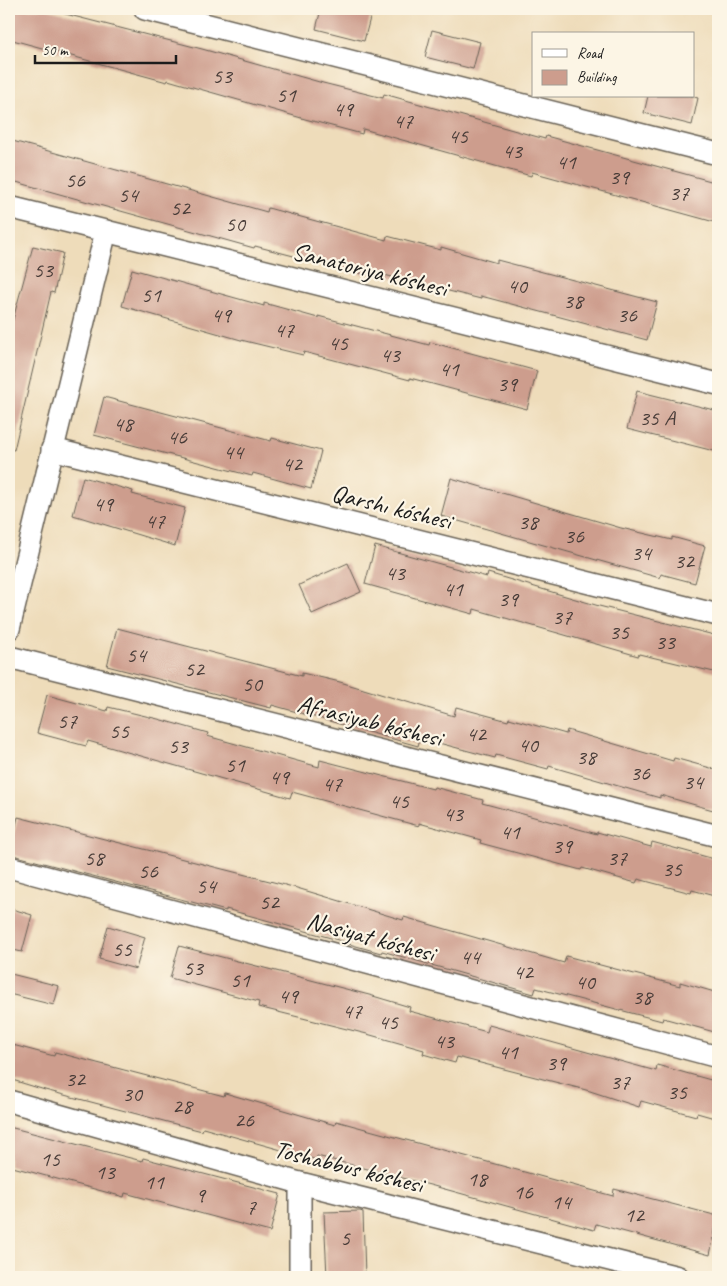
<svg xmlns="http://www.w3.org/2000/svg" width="727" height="1286" font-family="Caveat,sans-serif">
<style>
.building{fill:#cd9d8d}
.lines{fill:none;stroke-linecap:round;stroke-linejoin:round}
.minor-casing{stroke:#665f53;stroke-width:24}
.minor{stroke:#fff;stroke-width:21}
.labels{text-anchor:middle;stroke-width:4.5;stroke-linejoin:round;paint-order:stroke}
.number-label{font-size:22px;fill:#483c38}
.street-label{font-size:25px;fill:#1c1c1c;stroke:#fcf5e5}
</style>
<rect width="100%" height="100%" fill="#fcf5e5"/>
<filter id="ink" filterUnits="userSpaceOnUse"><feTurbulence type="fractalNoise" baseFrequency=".02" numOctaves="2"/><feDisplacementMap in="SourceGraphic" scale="10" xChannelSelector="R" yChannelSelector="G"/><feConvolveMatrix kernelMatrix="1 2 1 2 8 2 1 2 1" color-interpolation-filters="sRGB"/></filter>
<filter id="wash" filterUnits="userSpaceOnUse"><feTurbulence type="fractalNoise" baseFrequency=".0096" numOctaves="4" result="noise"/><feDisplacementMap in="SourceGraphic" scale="20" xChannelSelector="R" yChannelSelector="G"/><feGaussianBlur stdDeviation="1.12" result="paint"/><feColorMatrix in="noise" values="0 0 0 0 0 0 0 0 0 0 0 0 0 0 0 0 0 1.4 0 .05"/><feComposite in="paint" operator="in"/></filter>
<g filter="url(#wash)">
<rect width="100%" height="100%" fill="#eedcba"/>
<g id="blocks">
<!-- building -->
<g class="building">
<polygon points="9,9 46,9 202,49 323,83 383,98 384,94 545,139 546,136 718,183 718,223 532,172 531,176 363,129 362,134 305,119 168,80 167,82 9,39"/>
<polygon points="321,9 350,9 371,14 364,41 316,29"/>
<polygon points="432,30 480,42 473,69 425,57"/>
<polygon points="648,96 690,96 698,98 692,125 644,113"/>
<polygon points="9,140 267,212 268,208 386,240 387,236 441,250 441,247 497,263 497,260 657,302 647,340 481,296 481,299 368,271 367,275 255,246 254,248 9,180"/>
<polygon points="33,246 63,253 54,293 51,292 14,450 9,449 9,334"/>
<polygon points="132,269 264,306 264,303 318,318 318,316 429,345 430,342 537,371 527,409 410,378 410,380 304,352 303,355 241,340 122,306"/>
<polygon points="637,391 718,411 718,452 627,429"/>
<polygon points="104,397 271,441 272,438 321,451 311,489 253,473 252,476 94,435"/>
<polygon points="83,477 133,491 132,494 185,508 175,546 73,515"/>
<polygon points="451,478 621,528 672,540 672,537 705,546 695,583 661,574 660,578 441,516"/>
<polygon points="375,546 487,577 488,573 599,606 718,636 718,673 639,654 638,656 474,609 473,614 365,584"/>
<polygon points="348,563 361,592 312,614 299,585"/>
<polygon points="117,628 302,676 302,673 340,682 454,716 456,707 508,721 509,718 566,734 567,730 673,761 674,758 718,770 718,791 713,810 660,795 660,798 549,766 548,769 496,755 495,758 420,738 418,746 272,705 271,708 107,666"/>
<polygon points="47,695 107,711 108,707 158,719 208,733 207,736 319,767 320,760 433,789 434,787 483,800 482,803 597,834 597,832 651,847 652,842 718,860 718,897 692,890 691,893 638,879 636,883 582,868 581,870 480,843 481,840 419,823 419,826 292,792 290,798 88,741 86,746 37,733"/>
<polygon points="18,817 297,888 403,920 404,917 564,963 566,956 680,986 680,982 718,993 718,1033 663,1018 662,1021 536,988 534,994 382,951 381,953 349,944 349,943 226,909 226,911 9,854"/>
<polygon points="9,908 32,915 22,952 9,949"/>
<polygon points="108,926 145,937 136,969 99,959"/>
<polygon points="179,946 373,996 410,1007 409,1011 487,1032 489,1025 656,1071 657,1065 718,1082 718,1119 697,1113 696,1116 641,1101 639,1107 590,1091 457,1057 455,1063 423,1054 424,1050 367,1034 258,1007 259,1002 170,978"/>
<polygon points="11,974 59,986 54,1005 9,994"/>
<polygon points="9,1044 54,1056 55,1052 224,1096 225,1093 335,1125 336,1121 613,1196 614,1189 718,1216 710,1255 596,1224 594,1230 430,1185 317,1156 317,1160 203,1128 202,1131 45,1090 9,1079"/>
<polygon points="9,1127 142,1161 143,1158 280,1194 270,1232 125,1193 124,1197 9,1166"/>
<polygon points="360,1211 363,1212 365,1277 327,1277 324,1212"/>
</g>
</g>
</g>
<g filter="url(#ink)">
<use href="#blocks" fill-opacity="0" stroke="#665f53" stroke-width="1"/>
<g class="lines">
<defs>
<g id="minor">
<polyline points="145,9 718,154"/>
<polyline points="9,207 718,384"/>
<polyline points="52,449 718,615"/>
<polyline points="9,629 106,231"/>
<polyline points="9,657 718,836"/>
<polyline points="9,867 718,1057"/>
<polyline points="9,1101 300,1183 678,1277"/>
<polyline points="300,1277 300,1183"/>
</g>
</defs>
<!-- minor casing -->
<use href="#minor" class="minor-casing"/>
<!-- minor -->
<use href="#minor" class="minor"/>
</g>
</g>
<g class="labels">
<!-- number labels -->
<g class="number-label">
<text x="222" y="83">53</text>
<text x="286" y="102">51</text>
<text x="343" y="116">49</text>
<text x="403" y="128">47</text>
<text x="458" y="143">45</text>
<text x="512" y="158">43</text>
<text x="566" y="169">41</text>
<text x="619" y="184">39</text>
<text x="75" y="187">56</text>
<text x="679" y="200">37</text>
<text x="128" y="202">54</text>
<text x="180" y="215">52</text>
<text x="235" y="231">50</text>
<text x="43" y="277">53</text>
<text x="517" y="293">40</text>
<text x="151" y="302">51</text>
<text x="573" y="308">38</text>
<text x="221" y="322">49</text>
<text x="627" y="322">36</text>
<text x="284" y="337">47</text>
<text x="338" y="350">45</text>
<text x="390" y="362">43</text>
<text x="449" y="376">41</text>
<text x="507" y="391">39</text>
<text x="657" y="425">35 А</text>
<text x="123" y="431">48</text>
<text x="177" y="444">46</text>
<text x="233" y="459">44</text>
<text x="292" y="471">42</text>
<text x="103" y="511">49</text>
<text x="155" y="528">47</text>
<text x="528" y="529">38</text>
<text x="574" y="543">36</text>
<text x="641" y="560">34</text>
<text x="684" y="568">32</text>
<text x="395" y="580">43</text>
<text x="453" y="596">41</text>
<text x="508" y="606">39</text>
<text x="562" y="624">37</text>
<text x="619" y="639">35</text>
<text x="665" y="649">33</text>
<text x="136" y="662">54</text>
<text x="194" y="676">52</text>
<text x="252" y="691">50</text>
<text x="67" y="728">57</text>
<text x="119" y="738">55</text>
<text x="476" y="741">42</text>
<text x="528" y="752">40</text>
<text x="178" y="753">53</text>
<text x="586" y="764">38</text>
<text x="235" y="772">51</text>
<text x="640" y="780">36</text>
<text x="279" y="784">49</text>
<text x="693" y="789">34</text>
<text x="332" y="791">47</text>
<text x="399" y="808">45</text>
<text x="453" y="821">43</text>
<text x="510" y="839">41</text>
<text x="562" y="853">39</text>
<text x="94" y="865">58</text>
<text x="617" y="865">37</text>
<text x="672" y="876">35</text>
<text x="148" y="878">56</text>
<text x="206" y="893">54</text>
<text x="269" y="909">52</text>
<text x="122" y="956">55</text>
<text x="470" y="964">44</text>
<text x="193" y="975">53</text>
<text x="523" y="979">42</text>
<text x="240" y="987">51</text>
<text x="585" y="989">40</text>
<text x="288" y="1003">49</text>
<text x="642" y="1004">38</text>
<text x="352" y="1018">47</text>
<text x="388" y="1029">45</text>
<text x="444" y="1048">43</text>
<text x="508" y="1059">41</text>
<text x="556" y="1070">39</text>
<text x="75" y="1086">32</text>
<text x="620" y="1089">37</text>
<text x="677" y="1099">35</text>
<text x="132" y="1101">30</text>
<text x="182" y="1113">28</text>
<text x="244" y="1127">26</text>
<text x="50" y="1166">15</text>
<text x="105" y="1179">13</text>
<text x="477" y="1186">18</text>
<text x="154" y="1189">11</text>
<text x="523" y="1199">16</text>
<text x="200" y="1202">9</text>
<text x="561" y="1209">14</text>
<text x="251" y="1214">7</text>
<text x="634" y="1222">12</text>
<text x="345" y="1245">5</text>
</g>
<!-- street labels -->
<g class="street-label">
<text transform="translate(370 269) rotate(14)" y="9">Sanatoriya kóshesi</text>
<text transform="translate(392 506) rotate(14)" y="9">Qarshı kóshesi</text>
<text transform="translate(370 720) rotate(14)" y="9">Afrasiyab kóshesi</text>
<text transform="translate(371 936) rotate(15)" y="9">Nasiyat kóshesi</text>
<text transform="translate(349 1166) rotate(14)" y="9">Toshabbus kóshesi</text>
</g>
</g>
<!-- margin -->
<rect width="727" height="1286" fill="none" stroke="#fcf5e5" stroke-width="30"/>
<!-- legend -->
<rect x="532" y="32" width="162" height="65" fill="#fcf5e5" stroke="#a29e95"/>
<rect x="542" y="49" width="25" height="8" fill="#ffffff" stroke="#a29e95"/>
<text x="577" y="58" font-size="15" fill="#1c1c1c">Road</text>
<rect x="542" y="70" width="25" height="15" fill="#cd9d8d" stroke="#a29e95"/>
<text x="577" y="82" font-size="15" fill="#1c1c1c">Building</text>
<!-- scale -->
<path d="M35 55v8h141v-8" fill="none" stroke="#1c1c1c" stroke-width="2.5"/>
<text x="42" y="55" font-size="15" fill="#1c1c1c" stroke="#fcf5e5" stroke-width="4" paint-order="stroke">50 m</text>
</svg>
